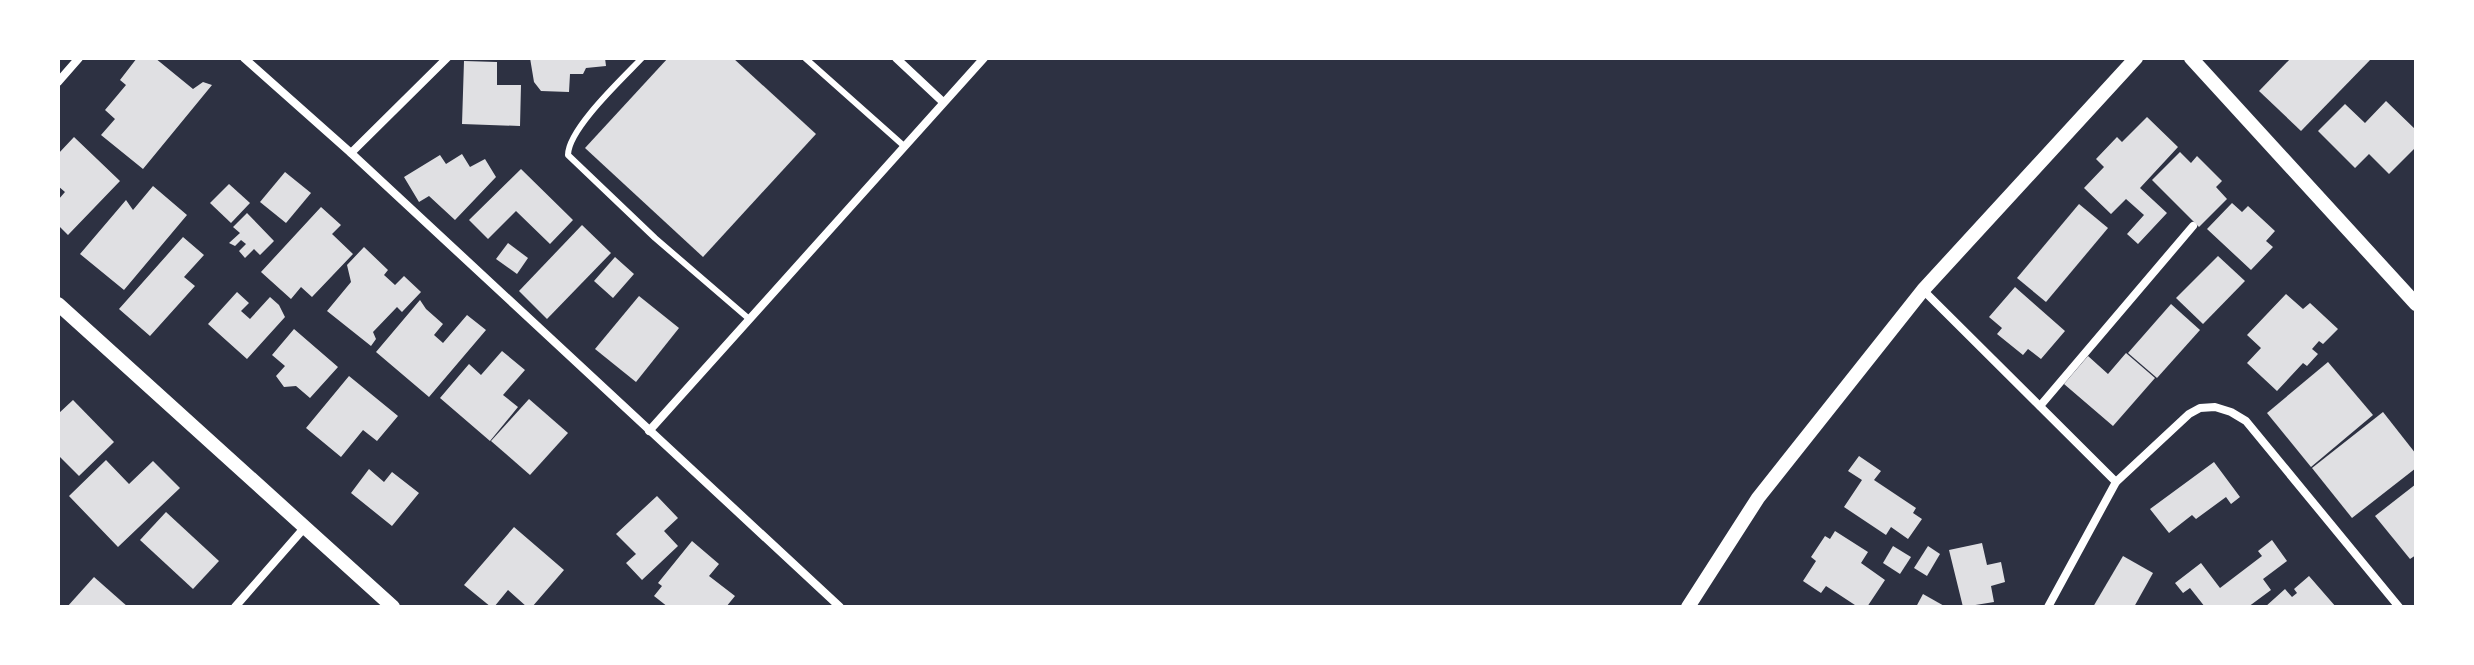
<svg xmlns="http://www.w3.org/2000/svg" width="2474" height="665" font-family="'Golos Text',sans-serif">
<style>
.building{fill:#e0e0e3}
.lines{fill:none;stroke-linecap:round;stroke-linejoin:round}
.service{stroke:#fff;stroke-width:6}
.minor{stroke:#fff;stroke-width:8}
.tertiary{stroke:#fff;stroke-width:14}
</style>
<rect width="100%" height="100%" fill="#2d3142"/>
<!-- building -->
<g class="building">
<polygon points="137,58 155,58 193,89 203,82 212,85 143,169 101,135 115,119 105,110 126,85 120,80"/>
<polygon points="530,58 605,58 606,66 586,68 583,74 570,74 569,92 541,91 534,82"/>
<polygon points="668,58 733,58 816,134 703,257 585,148"/>
<polygon points="2291,58 2372,58 2301,131 2259,91"/>
<polygon points="464,61 497,62 497,85 521,85 520,126 462,124"/>
<polygon points="2386,101 2416,130 2416,147 2389,174 2369,154 2355,168 2318,131 2345,104 2365,123"/>
<polygon points="2147,117 2178,147 2140,188 2167,213 2138,244 2127,234 2144,215 2126,199 2111,214 2084,188 2104,167 2096,159 2117,137 2122,142"/>
<polygon points="74,137 120,181 68,235 58,225 58,200 65,192 58,186 58,154"/>
<polygon points="2180,152 2191,163 2197,156 2222,181 2216,187 2227,199 2199,227 2152,180"/>
<polygon points="462,154 470,167 485,159 496,177 455,220 429,196 419,202 404,177 440,155 446,164"/>
<polygon points="521,169 573,220 550,244 516,211 488,239 469,220"/>
<polygon points="285,172 311,193 286,223 260,202"/>
<polygon points="229,184 250,203 231,223 210,203"/>
<polygon points="153,186 187,215 124,290 80,254 126,200 133,210"/>
<polygon points="2232,203 2242,212 2248,206 2275,231 2266,241 2273,247 2251,270 2207,229"/>
<polygon points="2079,204 2108,228 2046,302 2017,278"/>
<polygon points="321,207 341,225 332,234 353,254 312,297 301,287 291,299 261,272"/>
<polygon points="247,213 274,241 260,255 254,249 245,258 239,251 246,244 241,240 235,246 229,243 240,233 233,227"/>
<polygon points="582,225 611,253 547,319 519,291"/>
<polygon points="183,237 204,255 184,277 195,286 150,336 119,309"/>
<polygon points="508,243 528,258 517,274 496,259"/>
<polygon points="364,247 388,270 384,275 395,285 404,276 421,292 402,312 397,307 373,332 376,339 371,346 327,311 351,282 347,265"/>
<polygon points="2218,256 2245,281 2203,324 2176,298"/>
<polygon points="615,257 634,274 613,298 594,281"/>
<polygon points="2015,287 2065,331 2041,359 2028,349 2023,355 1997,334 2002,328 1989,317"/>
<polygon points="237,292 249,303 241,311 250,319 270,297 279,305 285,317 247,359 208,324"/>
<polygon points="2286,294 2303,309 2310,303 2338,329 2323,344 2319,341 2312,349 2318,354 2307,366 2303,363 2277,391 2247,363 2261,348 2247,335"/>
<polygon points="639,296 679,328 636,382 595,349"/>
<polygon points="420,300 426,309 443,324 434,335 443,343 467,315 486,330 429,397 376,352"/>
<polygon points="2171,304 2200,330 2157,378 2128,353"/>
<polygon points="294,329 338,367 310,398 296,386 284,387 276,376 285,366 272,355"/>
<polygon points="502,351 525,370 503,395 518,407 490,441 440,398 469,364 481,375"/>
<polygon points="2126,353 2155,378 2113,426 2064,384 2088,356 2108,374"/>
<polygon points="2328,362 2373,415 2311,467 2267,413"/>
<polygon points="349,376 398,416 377,441 363,430 341,457 306,428"/>
<polygon points="529,399 568,433 530,475 491,441"/>
<polygon points="73,400 114,442 79,476 58,455 58,414"/>
<polygon points="2383,412 2416,454 2416,468 2352,518 2312,468"/>
<polygon points="1859,456 1881,471 1874,480 1916,508 1913,513 1922,519 1908,539 1891,527 1886,535 1844,507 1862,480 1848,471"/>
<polygon points="106,460 129,484 153,461 180,488 118,547 69,496"/>
<polygon points="2214,462 2240,497 2231,504 2226,497 2196,519 2192,515 2169,533 2150,509"/>
<polygon points="369,469 384,482 392,472 419,493 392,526 351,493"/>
<polygon points="2416,484 2416,555 2410,559 2375,516"/>
<polygon points="657,496 678,518 664,531 678,546 642,580 626,563 636,554 616,534"/>
<polygon points="166,512 219,561 193,589 140,540"/>
<polygon points="514,527 564,570 532,607 527,607 508,590 494,607 491,607 464,585"/>
<polygon points="1835,531 1868,552 1861,563 1885,580 1867,607 1858,607 1826,586 1821,593 1803,581 1816,561 1811,557 1825,536 1830,539"/>
<polygon points="2272,540 2287,561 2263,579 2271,590 2248,607 2205,607 2190,588 2183,593 2175,583 2201,563 2220,588 2262,556 2258,551"/>
<polygon points="692,541 719,564 709,576 735,596 726,607 668,607 654,596 662,586 658,583"/>
<polygon points="1982,543 1987,565 2001,562 2005,582 1991,586 1994,602 1963,607 1949,550"/>
<polygon points="1893,546 1911,557 1900,574 1883,563"/>
<polygon points="1928,546 1940,554 1927,576 1914,568"/>
<polygon points="2123,556 2153,573 2134,607 2093,607"/>
<polygon points="2309,576 2336,607 2265,607 2285,589 2292,597 2297,593 2294,589"/>
<polygon points="94,577 128,607 67,607"/>
<polygon points="1923,594 1946,607 1916,607"/>
</g>
<g class="lines">
<!-- service -->
<g class="service">
<path d="M642,58C623,78 568,129 568,155L655,238L748,318"/>
<polyline points="805,58 904,146"/>
</g>
<!-- minor -->
<g class="minor">
<polyline points="244,58 351,153 840,607"/>
<polyline points="896,58 943,102"/>
<polyline points="58,82 79,58"/>
<polyline points="351,153 447,58"/>
<polyline points="1923,290 2116,482"/>
<polyline points="2040,406 2193,226"/>
<polyline points="649,431 984,58"/>
<polyline points="235,607 305,527"/>
<polyline points="2048,607 2116,482 2189,414 2200,408 2215,407 2231,412 2246,421 2399,607"/>
</g>
<!-- tertiary -->
<g class="tertiary">
<polyline points="2191,58 2416,304"/>
<polyline points="58,304 393,607"/>
<polyline points="1688,607 1758,498 1923,290 2136,58"/>
</g>
</g>
<!-- border -->
<rect width="2474" height="665" fill="none" stroke="#ffffff" stroke-width="120"/>
</svg>
